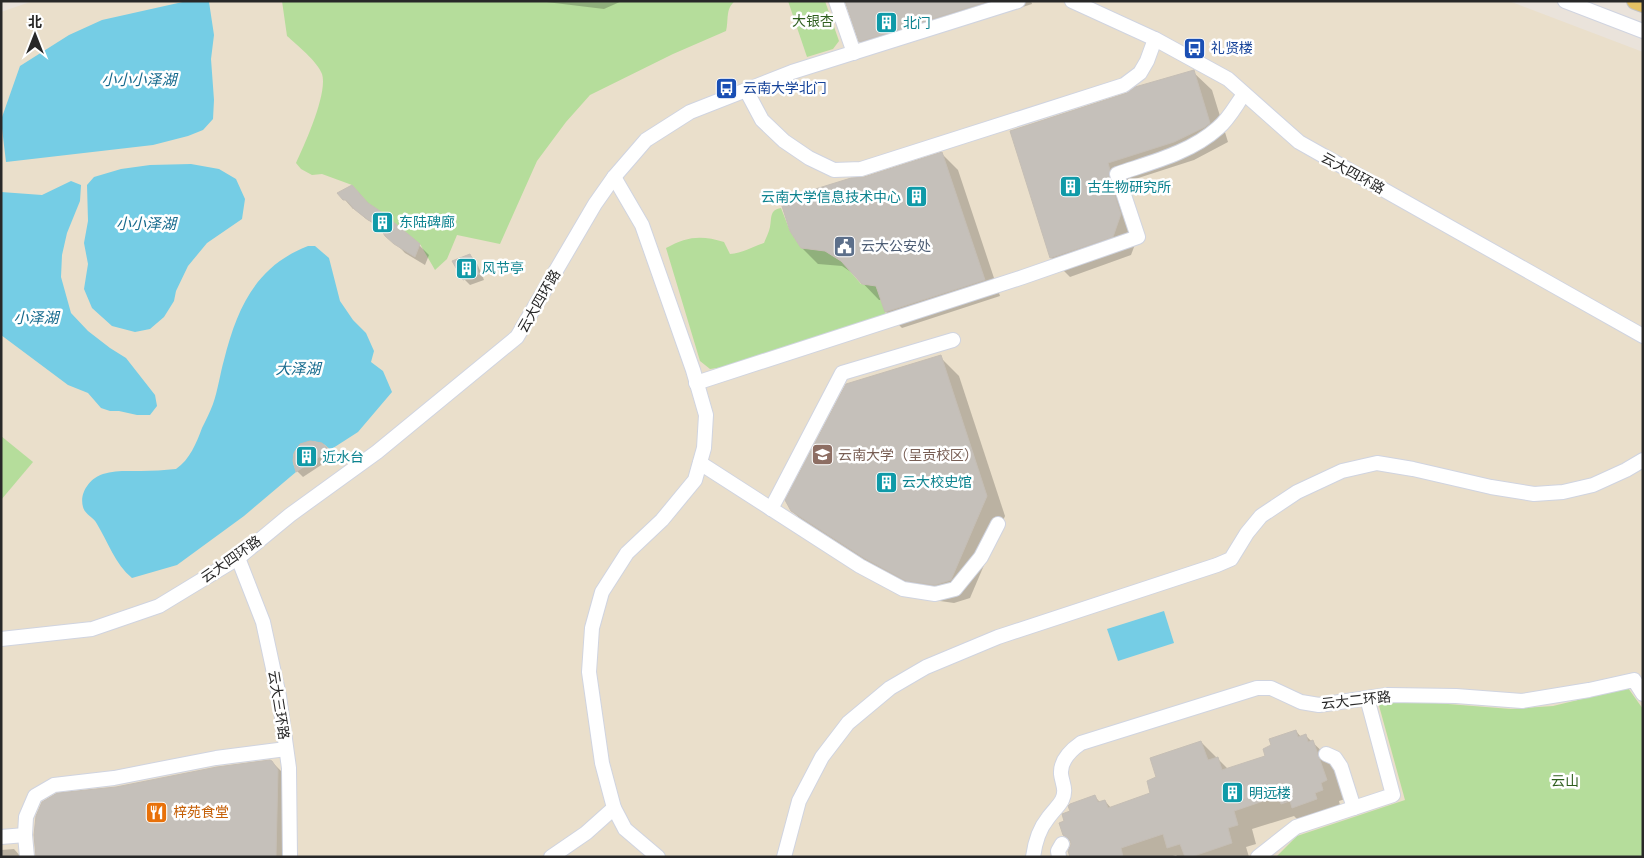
<svg xmlns="http://www.w3.org/2000/svg" width="1644" height="858" font-family="'Varela Round','Noto Sans SC',sans-serif">
<style>
.education{fill:#eadfcb}
.green{fill:#b5dd9b}
.water{fill:#75cde5}
.shadow{fill:#0003}
.building{fill:#c5c0ba;stroke:#c5beb5}
.lines{fill:none;stroke-linecap:round;stroke-linejoin:round}
.minor-casing{stroke:#d0d4e0;stroke-width:16}
.major-casing{stroke:#c3c3c3;stroke-width:18}
.minor{stroke:#fff;stroke-width:14}
.major{stroke:#e5c164;stroke-width:16}
.labels{text-anchor:middle;stroke-width:5;stroke-linejoin:round;paint-order:stroke}
.park-label{font-size:14px;fill:#2f5f1f;stroke:#fff}
.culture-label{font-size:14px;fill:#0d838f;stroke:#fff;text-anchor:start}
.transit-label{font-size:14px;fill:#164399;stroke:#fff;text-anchor:start}
.street-label{font-size:14px;fill:#282828;stroke:#fff}
.service-label{font-size:14px;fill:#4e5e75;stroke:#fff;text-anchor:start}
.education-label{font-size:14px;fill:#785e54;stroke:#fff;text-anchor:start}
.food-label{font-size:14px;fill:#c56008;stroke:#fff;text-anchor:start}
.water-label{font-size:15px;font-style:italic;fill:#176b8e;stroke:#fff}
</style>
<rect width="100%" height="100%" fill="#eae3db"/>
<!-- education -->
<polygon class="education" points="33,1 1509,1 1643,52 1643,857 1,857 1,12"/>
<!-- green -->
<g class="green">
<path d="M282,1H735C725,9 729,20 726,31L673,54L590,95L566,122L537,161L500,244L457,235L447,259L435,270L420,244L380,211L368,203L352,185L322,174L312,175L301,169L296,163C305,144 328,93 322,74C318,62 296,44 287,36Z"/>
<polygon points="788,1 825,1 839,41 833,49 807,57"/>
<path d="M781,208L790,231L801,248L825,251L841,261L861,284L876,286L886,314L724,367L710,369L700,361L666,248C687,236 702,235 724,242L730,254C742,253 752,247 764,243C766,238 769,232 770,227C772,218 769,210 781,208Z"/>
<polygon points="1,436 33,462 1,500"/>
<polygon points="1628,688 1643,709 1643,857 1276,857 1297,836 1405,800 1378,702 1385,699 1511,709 1553,706"/>
</g>
<!-- water -->
<g class="water">
<polygon points="187,1 209,2 214,35 211,59 214,100 213,119 203,130 188,136 153,145 6,162 1,120 20,66 69,35 102,20"/>
<polygon points="191,164 219,169 236,179 245,199 242,219 207,243 188,266 176,291 174,301 164,317 150,329 135,332 112,326 92,308 84,289 88,264 84,243 88,221 87,185 94,177 121,169 150,165"/>
<polygon points="71,181 81,185 80,201 67,233 62,255 61,277 71,313 88,331 110,348 126,358 155,395 157,406 150,415 137,415 119,411 110,411 101,408 88,393 68,385 1,335 1,192 42,195"/>
<path d="M308,246H315L329,258L340,301L353,320L366,333L374,351L371,362L383,371L392,392L358,432L330,450C328,447 324,444 321,443C308,438 292,445 293,461C293,464 295,468 296,472L244,516L177,565L132,578C115,564 108,542 97,524C94,517 85,515 83,507C79,493 90,478 103,474C115,470 129,471 141,471C153,471 164,470 176,469C190,459 196,444 202,428C206,420 210,412 213,404C218,390 220,374 224,360C237,308 256,266 308,246Z"/>
<polygon points="1164,611 1174,643 1118,661 1107,629"/>
</g>
<!-- shadow -->
<g class="shadow">
<polygon points="538,1 622,1 604,9"/>
<polygon points="846,1 1031,1 1032,4 873,54 860,41"/>
<polygon points="1193,72 1212,90 1228,142 1194,160 1126,182 1139,234 1131,255 1070,277 1051,258 1011,131"/>
<polygon points="942,154 958,170 1000,296 902,328 886,312 883,300 879,300 854,274 842,266 818,264 802,248 864,179"/>
<polygon points="339,193 370,206 419,245 429,255 425,265 405,253 384,231 365,218 355,209 353,209"/>
<polygon points="470,255 476,261 484,280 470,285 464,279"/>
<polygon points="940,357 959,376 1005,516 970,598 954,603 926,599 812,530 792,511"/>
<polygon points="321,444 335,456 303,477 297,471 294,461"/>
<polygon points="1296,731 1301,737 1306,736 1331,760 1345,799 1339,801 1341,809 1301,823 1294,816 1252,829 1256,844 1246,847 1249,857 1178,857 1176,855 1169,857 1072,857 1071,842 1064,835 1066,822 1095,797 1101,803 1105,801 1111,808 1151,794 1157,778 1201,742 1228,769 1267,757"/>
<polygon points="272,762 287,777 291,857 37,857 116,788"/>
<polygon points="14,849 21,857 1,857 1,850"/>
</g>
<!-- building -->
<g class="building">
<polygon points="845,1 983,1 983,3 859,42"/>
<polygon points="1194,70 1210,123 1205,127 1174,142 1108,163 1110,170 1109,177 1121,214 1113,237 1050,258 1010,131 1127,93 1135,87"/>
<polygon points="942,152 985,280 885,312 876,286 862,284 841,261 825,251 801,248 790,231 780,200 851,178 864,177"/>
<polygon points="352,185 368,203 380,211 420,244 415,257 394,244 385,236 378,224 368,220 354,209 346,200 343,200 337,193"/>
<polygon points="470,254 479,274 463,280 452,261"/>
<polygon points="941,355 987,496 951,580 935,585 906,581 864,558 791,511 785,500 846,384"/>
<polygon points="310,441 322,443 330,450 296,472 293,461 294,453 300,444"/>
<polygon points="1296,730 1298,737 1306,734 1308,742 1313,740 1327,780 1321,783 1323,790 1315,793 1317,799 1292,808 1290,801 1281,804 1278,796 1234,811 1238,825 1228,828 1232,843 1191,857 1185,857 1180,844 1167,848 1163,834 1121,848 1123,857 1070,857 1068,851 1071,844 1070,840 1063,835 1059,823 1064,821 1062,814 1070,811 1068,806 1070,804 1095,795 1098,802 1105,800 1108,808 1150,793 1147,781 1156,777 1150,758 1201,741 1208,760 1218,757 1222,770 1265,756 1263,749 1271,745 1269,739"/>
<polygon points="270,760 272,761 278,770 276,857 36,857 34,835 36,816 42,802 57,793 116,787 217,767"/>
</g>
<g class="lines">
<defs>
<g id="minor">
<polyline points="836,1 854,53"/>
<polyline points="1072,1 1155,39 1228,79 1299,142 1643,336"/>
<polyline points="1565,1 1643,31"/>
<polyline points="746,90 762,120 784,141 809,158 834,170 861,169 1124,85 1140,73 1147,61 1155,39"/>
<polyline points="614,177 642,225 693,370 706,415 704,448 695,480 662,520 627,553 602,592 592,628 589,672 602,763 614,808 625,829 658,857"/>
<path d="M696,383L1023,277L1138,237L1117,174C1152,162 1190,153 1218,128C1229,119 1236,105 1244,94"/>
<polyline points="700,463 860,566 903,589 935,594 955,589 981,557 998,524"/>
<polyline points="771,509 842,373 953,340"/>
<polyline points="238,558 263,622 279,696 289,768 290,857"/>
<polyline points="1,639 92,629 159,606 238,558 290,515 377,452 517,337 595,204 614,177 646,140 690,112 792,72 1018,1"/>
<polyline points="1326,754 1335,758 1341,767 1354,808"/>
<polyline points="1,837 25,835"/>
<polyline points="27,857 25,835 26,817 35,796 54,785 114,778 216,758 286,749"/>
<polyline points="551,857 586,833 614,808"/>
<polyline points="784,857 799,801 822,757 848,723 890,688 926,667 998,637 1217,565 1231,559 1247,533 1261,516 1297,492 1342,471 1377,463 1413,469 1491,487 1534,494 1563,492 1593,485 1626,470 1643,460"/>
<path d="M1033,857C1035,842 1039,829 1048,818C1052,812 1059,806 1062,800C1067,790 1062,783 1061,774C1060,760 1071,750 1081,743L1257,688H1271L1301,702L1319,705L1388,695L1456,696L1522,701L1589,690L1634,680L1643,694"/>
<polyline points="1059,857 1058,851 1062,844"/>
<polyline points="1258,857 1296,827 1393,795 1367,698"/>
</g>
<polyline id="major" points="1635,1 1643,4"/>
</defs>
<!-- minor casing -->
<use href="#minor" class="minor-casing"/>
<!-- major casing -->
<use href="#major" class="major-casing"/>
<!-- minor -->
<use href="#minor" class="minor"/>
<!-- major -->
<use href="#major" class="major"/>
</g>
<!-- icons -->
<defs>
<symbol id="building-square" viewBox="-11 -11 22 22"><rect x="-9" y="-9" width="18" height="18" rx="4" fill="#0f9aa8" stroke="#fff"/><path d="M-4-6H4V6H1V3H-1V6H-4ZM-2.5-4.3h1.7v1.8h-1.7ZM.8-4.3h1.7v1.8H.8ZM-2.5-1h1.7V.8h-1.7ZM.8-1h1.7V.8H.8Z" fill="#fff"/></symbol>
<symbol id="bus-square" viewBox="-11 -11 22 22"><rect x="-9" y="-9" width="18" height="18" rx="4" fill="#1a4fb4" stroke="#fff"/><path d="M-5-6H5V4H4V6H2V4H-2V6H-4V4H-5ZM-3.5-4V0h7V-4ZM-3.5 1.2v1.5H-2V1.2ZM2 1.2v1.5H3.5V1.2Z" fill="#fff"/></symbol>
<symbol id="civic-square" viewBox="-11 -11 22 22"><rect x="-9" y="-9" width="18" height="18" rx="4" fill="#5c6f8a" stroke="#fff"/><path d="M-.6-6.5H3V-4.5H.6V-3L4-1V1h2V6H-6V1h2V-1L-.6-3ZM-1.2 2.5V6h2.4V2.5Z" fill="#fff"/></symbol>
<symbol id="university-square" viewBox="-11 -11 22 22"><rect x="-9" y="-9" width="18" height="18" rx="4" fill="#8d6e63" stroke="#fff"/><path d="M0-5L7-2L0 1L-7-2ZM-4 1L0 2.5L4 1V4Q0 6-4 4Z" fill="#fff"/></symbol>
<symbol id="restaurant-square" viewBox="-11 -11 22 22"><rect x="-9" y="-9" width="18" height="18" rx="4" fill="#e8710a" stroke="#fff"/><path d="M-5-6h1v4h1v-4h1v4h1v-4h1v5L-1.5 .5V6h-2V.5L-5-1ZM5-6V6H3V1.5H1.5Q1.5-4 5-6Z" fill="#fff"/></symbol>
</defs>
<g fill-rule="evenodd">
<use href="#building-square" x="874" y="10" width="25" height="25"/>
<use href="#bus-square" x="1182" y="36" width="25" height="25"/>
<use href="#bus-square" x="714" y="76" width="25" height="25"/>
<use href="#building-square" x="1058" y="174" width="25" height="25"/>
<use href="#building-square" x="904" y="184" width="25" height="25"/>
<use href="#building-square" x="370" y="210" width="25" height="25"/>
<use href="#civic-square" x="832" y="234" width="25" height="25"/>
<use href="#building-square" x="454" y="256" width="25" height="25"/>
<use href="#university-square" x="810" y="442" width="25" height="25"/>
<use href="#building-square" x="294" y="444" width="25" height="25"/>
<use href="#building-square" x="874" y="470" width="25" height="25"/>
<use href="#building-square" x="1220" y="780" width="25" height="25"/>
<use href="#restaurant-square" x="144" y="800" width="25" height="25"/>
</g>
<g class="labels">
<!-- park labels -->
<g class="park-label">
<text x="813" y="26">大银杏</text>
<text x="1565" y="786">云山</text>
</g>
<!-- culture labels -->
<g class="culture-label">
<text x="903" y="28">北门</text>
<text x="1087" y="192">古生物研究所</text>
<text x="901" y="202" text-anchor="end">云南大学信息技术中心</text>
<text x="399" y="227">东陆碑廊</text>
<text x="482" y="273">风节亭</text>
<text x="322" y="462">近水台</text>
<text x="902" y="487">云大校史馆</text>
<text x="1249" y="798">明远楼</text>
</g>
<!-- transit labels -->
<g class="transit-label">
<text x="1211" y="53">礼贤楼</text>
<text x="743" y="93">云南大学北门</text>
</g>
<!-- street labels -->
<g class="street-label">
<text transform="translate(1353 173) rotate(29)" y="5">云大四环路</text>
<text transform="translate(539 301) rotate(-60)" y="5">云大四环路</text>
<text transform="translate(231 559) rotate(-35)" y="5">云大四环路</text>
<text transform="translate(1356 700) rotate(-6)" y="5">云大二环路</text>
<text transform="translate(279 705) rotate(81)" y="5">云大三环路</text>
</g>
<!-- service labels -->
<g class="service-label">
<text x="861" y="251">云大公安处</text>
</g>
<!-- education labels -->
<g class="education-label">
<text x="838" y="460">云南大学（呈贡校区）</text>
</g>
<!-- food labels -->
<g class="food-label">
<text x="173" y="817">梓苑食堂</text>
</g>
<!-- water labels -->
<g class="water-label">
<text x="139" y="85">小小小泽湖</text>
<text x="146" y="229">小小泽湖</text>
<text x="36" y="323">小泽湖</text>
<text x="298" y="374">大泽湖</text>
</g>
</g>
<!-- border -->
<rect width="1644" height="858" fill="none" stroke="#282828" stroke-width="5"/>
<!-- north arrow -->
<g transform="translate(35 35)" stroke="#ffffff" stroke-width="4" paint-order="stroke">
<path d="M0-4L9 19L0 12L-9 19Z" fill="#282828"/>
<text y="-8" font-size="14" font-weight="bold" text-anchor="middle" fill="#282828">北</text>
</g>
</svg>
